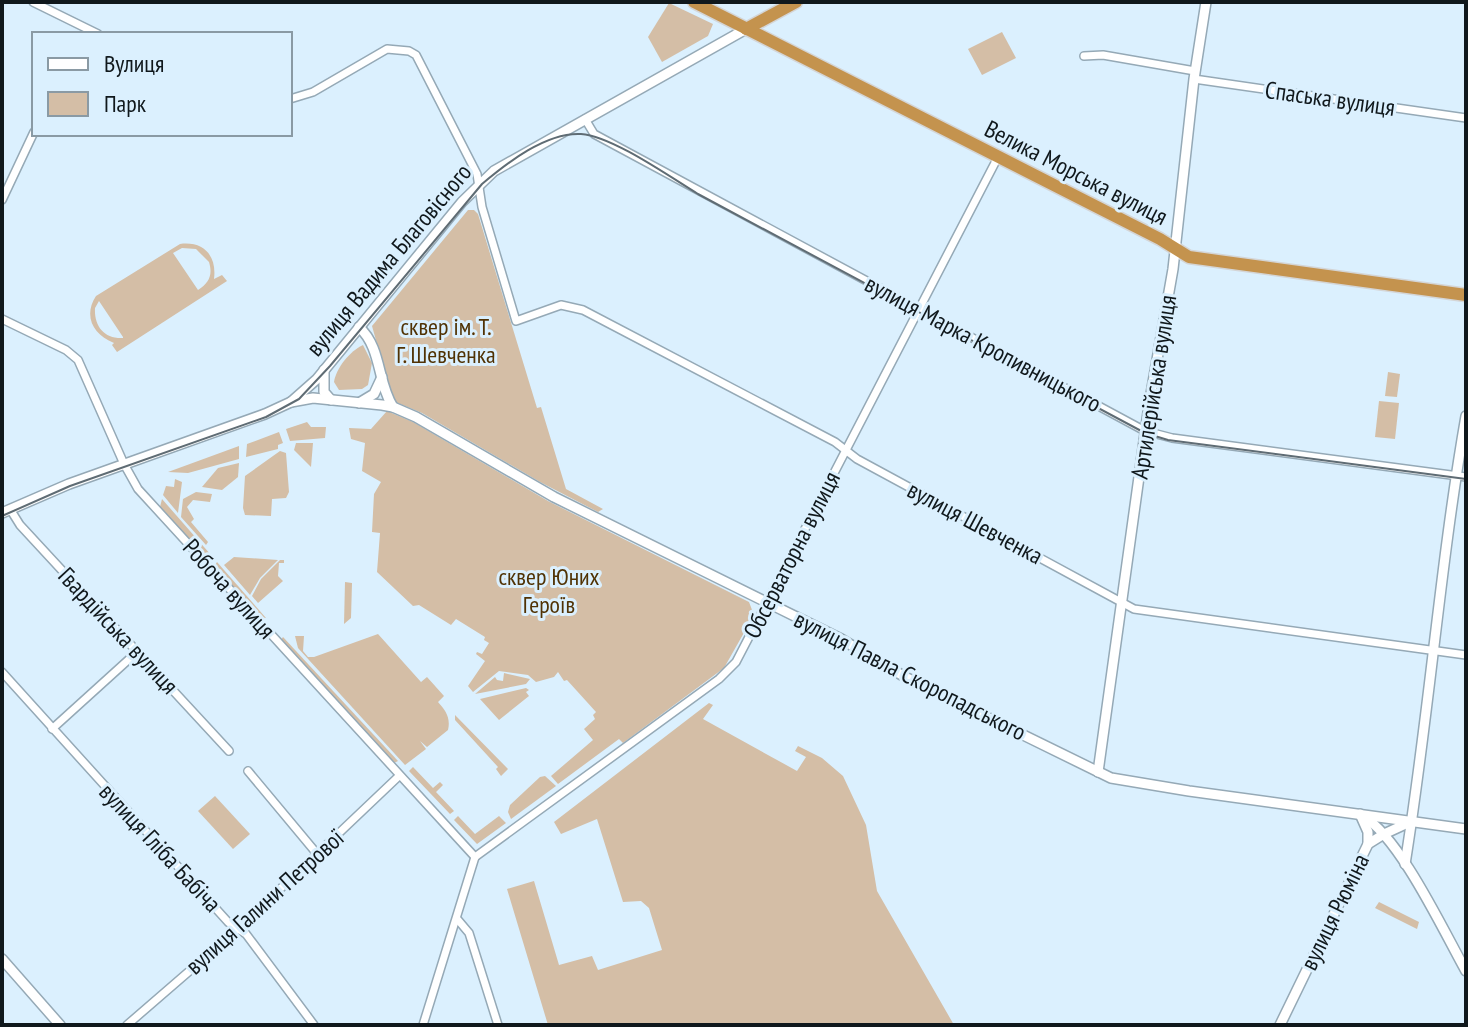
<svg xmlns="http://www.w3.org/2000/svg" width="1468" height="1027" font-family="'PT Sans Narrow',sans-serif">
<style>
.green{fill:#d4bea6;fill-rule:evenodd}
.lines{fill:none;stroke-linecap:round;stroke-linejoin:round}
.minor-casing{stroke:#95a9b6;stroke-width:10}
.tertiary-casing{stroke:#95a9b6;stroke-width:12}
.trunk-casing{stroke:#d4d5d6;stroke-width:15}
.minor{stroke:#fff;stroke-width:7}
.tertiary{stroke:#fff;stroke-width:9}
.trunk{stroke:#c4934e;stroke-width:12}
.tram{stroke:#5f6c74;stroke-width:2}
.labels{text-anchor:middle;stroke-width:6;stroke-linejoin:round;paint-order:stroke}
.street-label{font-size:24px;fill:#10181c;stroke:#dbf0fe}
.park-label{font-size:24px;fill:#503204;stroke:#dbf0fe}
</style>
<rect width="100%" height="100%" fill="#dbf0fe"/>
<!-- green -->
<g class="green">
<polygon points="669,3 713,24 708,36 662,62 648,37"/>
<polygon points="1002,32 1016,58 982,75 968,49"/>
<polygon points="468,210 474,210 478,214 537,408 541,407 566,489 603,509 598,512 540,482 422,413 393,401 372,326"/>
<path d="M180,244C204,241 217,256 214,279L222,275L227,281L117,352L112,345L114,343C93,335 83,316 96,296ZM182,248L196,249L209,262C213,275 209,283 198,290L173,253ZM99,301L123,337V338C104,339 94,326 95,308Z"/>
<path d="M363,345L372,363L368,385L362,389L339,390L334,382C336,368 350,351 363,345Z"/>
<polygon points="1388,372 1400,374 1397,397 1385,396"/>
<polygon points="1379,401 1399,403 1395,439 1375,437"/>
<polygon points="387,411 413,422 548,501 749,602 754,615 724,668 623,743 619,739 558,784 551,776 593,740 584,729 595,719 593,715 596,712 567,680 564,681 558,672 554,677 536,682 528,675 499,671 473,692 468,686 485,661 476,654 477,652 482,654 489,643 484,640 485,637 456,619 451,625 419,605 413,606 377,572 380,533 372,532 374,494 381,482 362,471 365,443 351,439 349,428 371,429"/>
<polygon points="307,422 311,427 326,427 325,438 290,441 286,429"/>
<polygon points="279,432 283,443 278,445 278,449 246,457 247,444"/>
<polygon points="296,443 313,443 311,467 294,450"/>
<polygon points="239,446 239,459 188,473 168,472"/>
<polygon points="280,451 286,453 289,492 286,498 272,499 271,516 245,515 243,508 245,476"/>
<polygon points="239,463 238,477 222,490 202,487 218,468"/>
<polygon points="175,479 182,482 178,513 163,495 166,486 174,487"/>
<polygon points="196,492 212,494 210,502 193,500 187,507 194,519 191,522 208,542 206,545 181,517 183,499"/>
<polygon points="162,499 211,555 210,556 205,556 160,507"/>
<polygon points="234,557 278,560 260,578 250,595 224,565"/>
<polygon points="280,560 284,560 284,563 279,563 278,576 283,581 258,603 252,596 261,579"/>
<polygon points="217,562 266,618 260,617 214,567"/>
<polygon points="345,582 352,583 351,618 344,624"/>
<path d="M378,634L421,682L427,677L444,696L438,702C445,710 451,717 448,730L427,747L420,741L426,749L405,765L298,648L295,636H304L303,651L308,657H314Z"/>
<polygon points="283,637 398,761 394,763 281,640"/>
<polygon points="504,673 530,679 526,684 475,694 495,677 497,680 503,681"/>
<polygon points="526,688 529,690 526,692 529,696 499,720 480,699"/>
<polygon points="709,703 713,705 703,719 797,771 806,757 795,751 798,746 822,758 843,776 866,825 877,891 954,1025 548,1025 507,889 534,881 559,965 592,956 598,970 662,950 649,908 641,901 623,902 597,819 561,834 554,822"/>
<polygon points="455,715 508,769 501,776 496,769 498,767 455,720"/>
<polygon points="413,767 433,788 440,782 443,785 436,792 454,811 450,814 409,771"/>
<polygon points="545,776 556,786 511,819 508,812 510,805 540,777"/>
<polygon points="215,796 250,834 233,849 198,811"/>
<polygon points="458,816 475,834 499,816 506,823 477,844 454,820"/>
<polygon points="1379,902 1419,922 1417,929 1375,908"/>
</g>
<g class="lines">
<defs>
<g id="minor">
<polyline points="33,2 98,34"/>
<polyline points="1084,56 1103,55 1195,71"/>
<polyline points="1194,79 1466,118"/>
<polyline points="290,99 313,92 387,49 409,51 416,55 477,174 482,207 516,321 561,305 583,310 835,442 857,459 1134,609 1466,655"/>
<polyline points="585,119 594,134 1145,431 1172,438 1466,477"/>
<polyline points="2,200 34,132"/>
<polyline points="2,319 66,350 78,360 124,464 138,489 475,857"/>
<polyline points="10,509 20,525 229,751"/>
<polyline points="2,672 228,922 246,934 314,1025"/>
<polyline points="52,729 137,652"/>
<polyline points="248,771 318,855"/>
<polyline points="475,857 719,679 736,662 998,157"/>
<polyline points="458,920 469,933 498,1025"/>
<polyline points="127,1025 238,929 399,776"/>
<polyline points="423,1025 475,857"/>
</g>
<g id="tertiary">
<path d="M359,327C382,348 377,382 393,407"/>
<polyline points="324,370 324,392 331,400"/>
<polyline points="291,402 313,398 382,405 393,407 416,417 554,497 841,639 905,677 1111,778 1189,791 1466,829"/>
<polyline points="359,403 374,394 382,377"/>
<polyline points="2,513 69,484 265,414 291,402 317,379 462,202 494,171 746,29"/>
<polyline points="1098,772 1149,405 1173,269 1194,79 1206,2"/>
<polyline points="1360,814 1368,832 1368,844"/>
<path d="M1363,816C1400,838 1443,930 1466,971"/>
<path d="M1405,864C1429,715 1440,564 1466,416"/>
<polyline points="2,959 60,1025"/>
<polyline points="1280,1025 1368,844 1384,834 1410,822"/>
</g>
<g id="trunk">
<polyline points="694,2 1160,239 1189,257 1466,295"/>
<polyline points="746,29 796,2"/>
</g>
</defs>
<!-- minor casing -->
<use href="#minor" class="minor-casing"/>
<!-- tertiary casing -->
<use href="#tertiary" class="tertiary-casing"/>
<!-- trunk casing -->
<use href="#trunk" class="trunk-casing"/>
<!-- minor -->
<use href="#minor" class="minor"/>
<!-- tertiary -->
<use href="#tertiary" class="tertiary"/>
<!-- trunk -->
<use href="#trunk" class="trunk"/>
<!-- tram -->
<path class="tram" d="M2,516L70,486L266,417L299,399L330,366L482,184C507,163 546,132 581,134C612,136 670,177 698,194L1145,433L1168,440L1466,479"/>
</g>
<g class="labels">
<!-- street labels -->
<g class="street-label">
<text transform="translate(1330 99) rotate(8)" y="8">Спаська вулиця</text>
<text transform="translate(1076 173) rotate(27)" y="8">Велика Морська вулиця</text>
<text transform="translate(389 260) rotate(-50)" y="8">вулиця Вадима Благовісного</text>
<text transform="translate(983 344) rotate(28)" y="8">вулиця Марка Кропивницького</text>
<text transform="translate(1154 387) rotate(-81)" y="8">Артилерійська вулиця</text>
<text transform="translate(975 523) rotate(28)" y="8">вулиця Шевченка</text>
<text transform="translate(792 555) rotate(-63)" y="8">Обсерваторна вулиця</text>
<text transform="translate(229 589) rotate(48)" y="8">Робоча вулиця</text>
<text transform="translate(118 631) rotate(47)" y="8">Гвардійська вулиця</text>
<text transform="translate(910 676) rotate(27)" y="8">вулиця Павла Скоропадського</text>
<text transform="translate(160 848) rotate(47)" y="8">вулиця Гліба Бабіча</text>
<text transform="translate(265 902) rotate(-42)" y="8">вулиця Галини Петрової</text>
<text transform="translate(1335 912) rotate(-64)" y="8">вулиця Рюміна</text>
</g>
<!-- park labels -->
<g class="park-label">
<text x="446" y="335">сквер ім. Т.<tspan x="446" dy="28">Г. Шевченка</tspan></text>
<text x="549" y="585">сквер Юних<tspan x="549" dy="28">Героїв</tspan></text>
</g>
</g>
<!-- border -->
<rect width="1468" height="1027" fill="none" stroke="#10181c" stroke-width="8"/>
<!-- legend -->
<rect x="32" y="32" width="260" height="104" fill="#dbf0fe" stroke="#8a9aa4" stroke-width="2"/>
<rect x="48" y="58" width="40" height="12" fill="#ffffff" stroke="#8a9aa4" stroke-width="2"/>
<text x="104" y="72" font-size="24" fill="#10181c">Вулиця</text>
<rect x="48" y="92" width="40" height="24" fill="#d4bea6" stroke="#8a9aa4" stroke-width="2"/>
<text x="104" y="112" font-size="24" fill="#10181c">Парк</text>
</svg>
